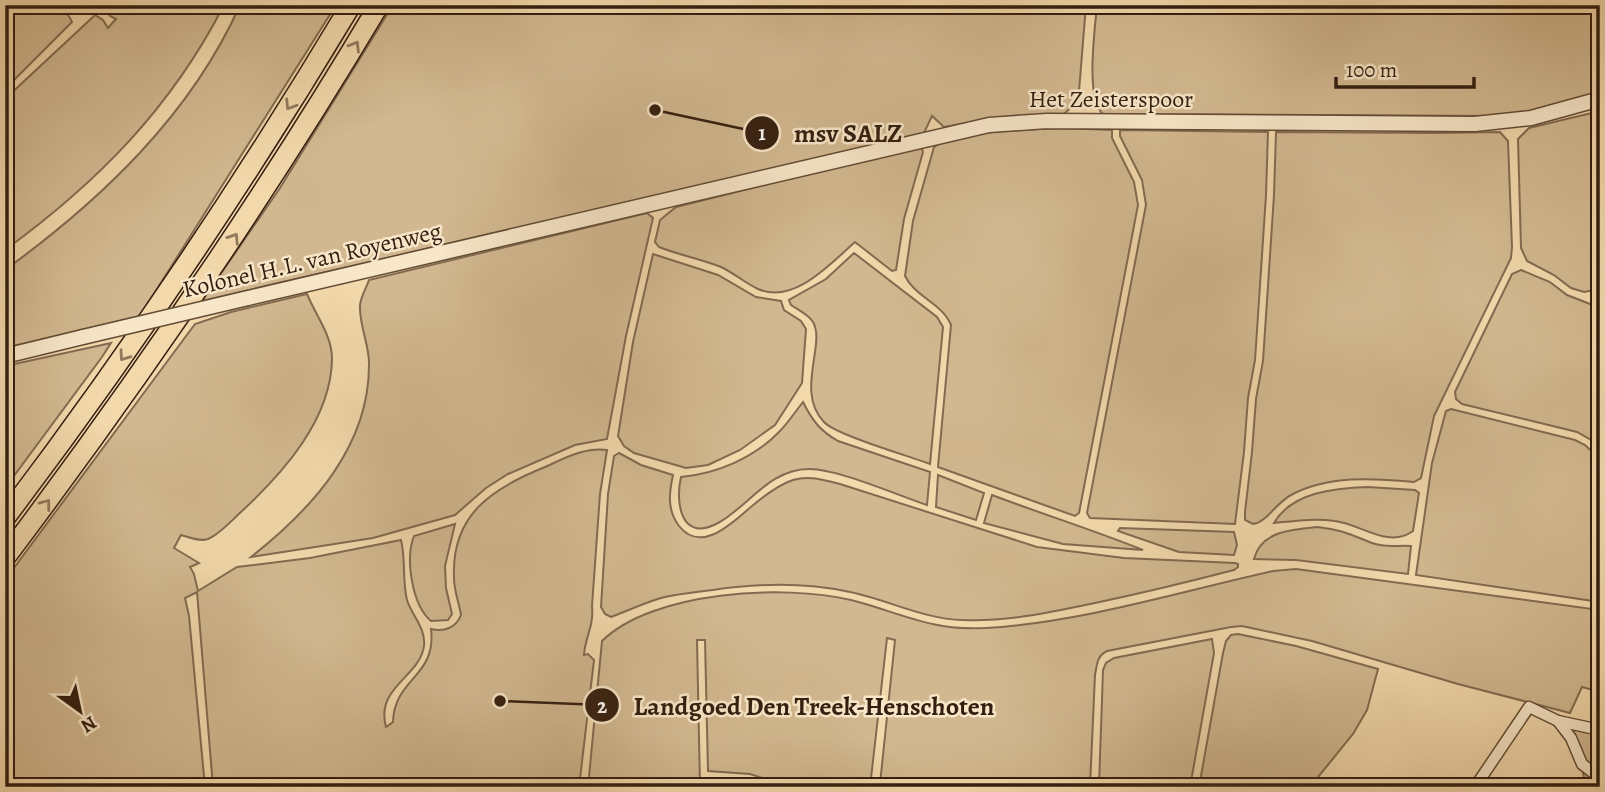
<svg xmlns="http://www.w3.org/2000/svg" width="1605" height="792" font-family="Alegreya,serif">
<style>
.green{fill:#d2b890;stroke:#826b50;stroke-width:2}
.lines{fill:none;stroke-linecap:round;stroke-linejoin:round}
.minor-casing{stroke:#634c36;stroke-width:13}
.tertiary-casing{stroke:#634c36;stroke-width:17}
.motorway-casing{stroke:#331e0f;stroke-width:22}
.minor{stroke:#f7e6c8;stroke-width:10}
.tertiary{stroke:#f7e6c8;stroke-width:14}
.motorway{stroke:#f2d8ab;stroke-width:19}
.tertiary-bridge-casing{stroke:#634c36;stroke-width:17;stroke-linecap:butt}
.tertiary-bridge{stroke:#f7e6c8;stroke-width:14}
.oneway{stroke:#927b5d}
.labels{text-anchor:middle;stroke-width:5;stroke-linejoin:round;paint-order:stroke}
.street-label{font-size:24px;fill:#331e0f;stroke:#f7e6c8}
.leader{fill:none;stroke:#331e0f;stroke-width:2.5}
.callout-dot{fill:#331e0f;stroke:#f7e6c8;stroke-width:2.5}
.mark-label{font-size:21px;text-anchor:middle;font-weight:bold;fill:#fff}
.callout-label{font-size:26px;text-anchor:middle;font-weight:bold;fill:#331e0f;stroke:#f7e6c8;stroke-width:5;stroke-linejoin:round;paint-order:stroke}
</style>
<rect width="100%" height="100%" fill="#f2d8ab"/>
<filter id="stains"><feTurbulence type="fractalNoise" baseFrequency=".00286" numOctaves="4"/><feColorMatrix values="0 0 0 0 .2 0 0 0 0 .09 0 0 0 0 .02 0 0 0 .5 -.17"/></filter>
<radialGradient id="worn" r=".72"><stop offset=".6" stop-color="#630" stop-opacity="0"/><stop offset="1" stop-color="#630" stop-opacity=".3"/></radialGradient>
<!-- green -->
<g class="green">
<path d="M5,5C27,5 64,0 72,22L5,89Z"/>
<path d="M104,5H224C171,108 98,182 5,250V99L95,15L103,20L108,28L116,19L110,16Z"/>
<path d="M240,5H336L140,316L5,348V270C101,200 191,115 240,5Z"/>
<polygon points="393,5 1086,5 1079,91 1077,102 1064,114 1011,116 944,127 932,116 924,133 202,301 280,188"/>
<path d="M1097,5H1600V96L1579,102L1503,116L1103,114C1085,99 1095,29 1097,5Z"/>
<polygon points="1600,111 1600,289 1584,292 1571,288 1554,275 1527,261 1521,248 1518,139 1529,128"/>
<path d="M1062,128L1112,130V138L1134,182L1138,205L1079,513L1075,516L938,467L951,325C942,303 915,297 905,276L913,221L934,147C953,131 1035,129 1062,128Z"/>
<polygon points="1120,130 1268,132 1266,195 1255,360 1248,398 1244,452 1235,524 1090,518 1087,513 1146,205 1142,180 1120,136"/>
<path d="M1276,132L1438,133L1500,132L1508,141L1512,247L1511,258L1434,416L1421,478L1414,482C1373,478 1328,475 1291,495C1276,503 1266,523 1253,524L1245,520V512L1252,452L1256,399L1263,361L1274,195Z"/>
<path d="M921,146L923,152L904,219L896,270L892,271L855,242C831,263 794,305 758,289C745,283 734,273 721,267C701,259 679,255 659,247L655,242L660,220L676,207Z"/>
<path d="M647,213L653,218L626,336L607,439L575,445L508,474L486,488L455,515L373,538L251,557C312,509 370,446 369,363C369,344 359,325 360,305C361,296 366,289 369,280Z"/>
<path d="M854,253L937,317L943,327L930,464C909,456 836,435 824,422C795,392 826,344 813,322C808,314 798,310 791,305L789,300L826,279Z"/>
<polygon points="653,254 718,275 756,297 781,301 784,310 801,321 806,329 802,383 775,425 740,450 708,465 686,468 634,453 624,446 618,436 633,342"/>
<polygon points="1521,270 1550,282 1567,295 1590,304 1600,311 1600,445 1577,432 1462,404 1456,399 1455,392 1512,274"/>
<path d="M307,294C316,316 332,335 332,359C331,420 283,473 241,512C231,521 220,534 208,539C199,542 189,537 181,535L174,548L199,563L190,567L194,574L198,591L237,567L310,558L401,540C406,559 402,580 407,600C412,616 426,628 424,646C420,677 375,687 386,727L393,722C394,678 437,677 431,629C444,632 456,628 461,615C459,603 454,591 454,578C451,514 493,488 545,467C565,458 585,447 607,450L600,494L592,606C594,627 585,637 584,655L588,654L594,660L579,787H213L197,592L185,598L189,616L205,787H5V580L195,324L231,312Z"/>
<polygon points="111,343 102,357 5,488 5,366"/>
<path d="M803,402C812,420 820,431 838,441L930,472L927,505C897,495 838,469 809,469C769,469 748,507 718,523C681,543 675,503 681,477C716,474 754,458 779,432C788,423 795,412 803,402Z"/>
<polygon points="1451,409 1575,440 1585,445 1599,458 1600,602 1416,575 1432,463 1446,411"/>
<path d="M619,453L641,465L673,475C669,493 667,510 679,526C702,555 734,521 752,506C764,496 778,485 793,480C809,475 825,480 840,484L1037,547L1124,558L1235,563L1238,564V567L1234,570C1188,582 1142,593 1095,603C1052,612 1007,622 963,620C923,619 889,600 850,592C804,582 760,583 713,590C696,592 678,594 661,598C644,603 627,611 611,617L605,614L601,607L608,494L614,456Z"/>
<polygon points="938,475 984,493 976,520 936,507"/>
<path d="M1368,487L1415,490L1419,493L1413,531C1388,549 1361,524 1335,521C1314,518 1294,521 1274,523C1292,492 1335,488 1368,487Z"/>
<path d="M992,495C1042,514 1093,530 1143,550L1063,544L984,523Z"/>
<path d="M455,524L445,566L446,588L452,614L448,620L431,621C412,605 405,559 414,536Z"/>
<path d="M1317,527C1343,530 1349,534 1372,543C1385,548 1398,545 1411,546L1408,574L1296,560L1254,559C1261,531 1293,529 1317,527Z"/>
<polygon points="1120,528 1234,532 1237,545 1234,555 1179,552 1118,531"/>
<path d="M1296,569L1600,610V692L1582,687L1570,713L1458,684L1312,641L1242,626L1231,627L1107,651C1097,656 1097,664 1095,675L1090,787H904L880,784L895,640L887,638L870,787H790L750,774L708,771L705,640H697L700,787H588L602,641C653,591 784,584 851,600C902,613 930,631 986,628C1083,622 1178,592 1273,571Z"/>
<polygon points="1238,634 1296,646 1378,669 1367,710 1353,734 1310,787 1199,787 1223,653 1226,641 1231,635"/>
<polygon points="1212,639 1214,653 1190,787 1099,787 1103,670 1106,663 1114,658"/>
<polygon points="1571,724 1600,733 1600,787 1586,787 1576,739"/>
</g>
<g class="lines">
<defs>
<g id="minor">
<polyline points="1558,721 1571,738 1582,764 1600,778"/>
<polyline points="1475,787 1529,707 1558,721 1600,730"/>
</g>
<g id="tertiary">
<polyline points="248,298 989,125 1047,121 1475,124 1531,118 1600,99"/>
<polyline points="5,356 83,337"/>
</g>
<g id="motorway">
<path d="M5,518C130,353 245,182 351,5"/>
<path d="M5,558C139,380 265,197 379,5"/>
</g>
</defs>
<!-- minor casing -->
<use href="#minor" class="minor-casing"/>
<!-- tertiary casing -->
<use href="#tertiary" class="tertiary-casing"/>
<!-- motorway casing -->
<use href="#motorway" class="motorway-casing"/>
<!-- minor -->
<use href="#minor" class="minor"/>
<!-- tertiary -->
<use href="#tertiary" class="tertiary"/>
<!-- motorway -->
<use href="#motorway" class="motorway"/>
<defs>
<polyline id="tertiary-bridge" points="83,337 248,298"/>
</defs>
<!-- tertiary-bridge casing -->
<use href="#tertiary-bridge" class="tertiary-bridge-casing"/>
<!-- tertiary-bridge -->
<use href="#tertiary-bridge" class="tertiary-bridge"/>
</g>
<!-- one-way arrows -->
<defs><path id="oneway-chevron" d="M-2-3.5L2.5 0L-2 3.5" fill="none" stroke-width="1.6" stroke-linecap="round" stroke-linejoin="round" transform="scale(1.75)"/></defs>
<g class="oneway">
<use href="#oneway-chevron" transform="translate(355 46) rotate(-59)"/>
<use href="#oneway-chevron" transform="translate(290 105) rotate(122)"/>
<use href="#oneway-chevron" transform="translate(234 238) rotate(-57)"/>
<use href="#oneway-chevron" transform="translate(124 356) rotate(125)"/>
<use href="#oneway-chevron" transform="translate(46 504) rotate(-53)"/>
</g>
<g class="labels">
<!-- street labels -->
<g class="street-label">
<text x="1111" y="107">Het Zeisterspoor</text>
<text transform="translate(312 260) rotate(-13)" y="8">Kolonel H.L. van Royenweg</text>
</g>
</g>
<!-- callouts -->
<path class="leader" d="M655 110L762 133M500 701L602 705"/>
<g class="callout-dot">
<circle cx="655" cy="110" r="7"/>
<circle cx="500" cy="701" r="7"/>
<circle cx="762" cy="133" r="18"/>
<circle cx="602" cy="705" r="18"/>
</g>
<g class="mark-label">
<text x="762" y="140">1</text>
<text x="602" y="713">2</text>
</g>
<g class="callout-label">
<text x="848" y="142">msv SALZ</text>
<text x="814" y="715">Landgoed Den Treek-Henschoten</text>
</g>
<!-- margin -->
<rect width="1605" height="792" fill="none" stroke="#f2d8ab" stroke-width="28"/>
<rect x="7" y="7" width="1591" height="778" fill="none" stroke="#331e0f" stroke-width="3.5"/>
<rect x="14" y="14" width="1577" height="764" fill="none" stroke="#331e0f" stroke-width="2"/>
<!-- north arrow -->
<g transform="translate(80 711) rotate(147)" stroke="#f7e6c8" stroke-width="5" paint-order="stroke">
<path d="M0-5L12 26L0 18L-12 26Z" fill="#331e0f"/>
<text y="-10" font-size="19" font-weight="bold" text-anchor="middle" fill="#331e0f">N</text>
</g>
<!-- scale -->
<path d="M1336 77v10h138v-10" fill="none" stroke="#331e0f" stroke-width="3.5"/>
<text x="1346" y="77" font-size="21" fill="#331e0f" stroke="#f7e6c8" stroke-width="5" paint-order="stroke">100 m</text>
<rect width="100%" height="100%" filter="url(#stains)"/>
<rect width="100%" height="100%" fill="url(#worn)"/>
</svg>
